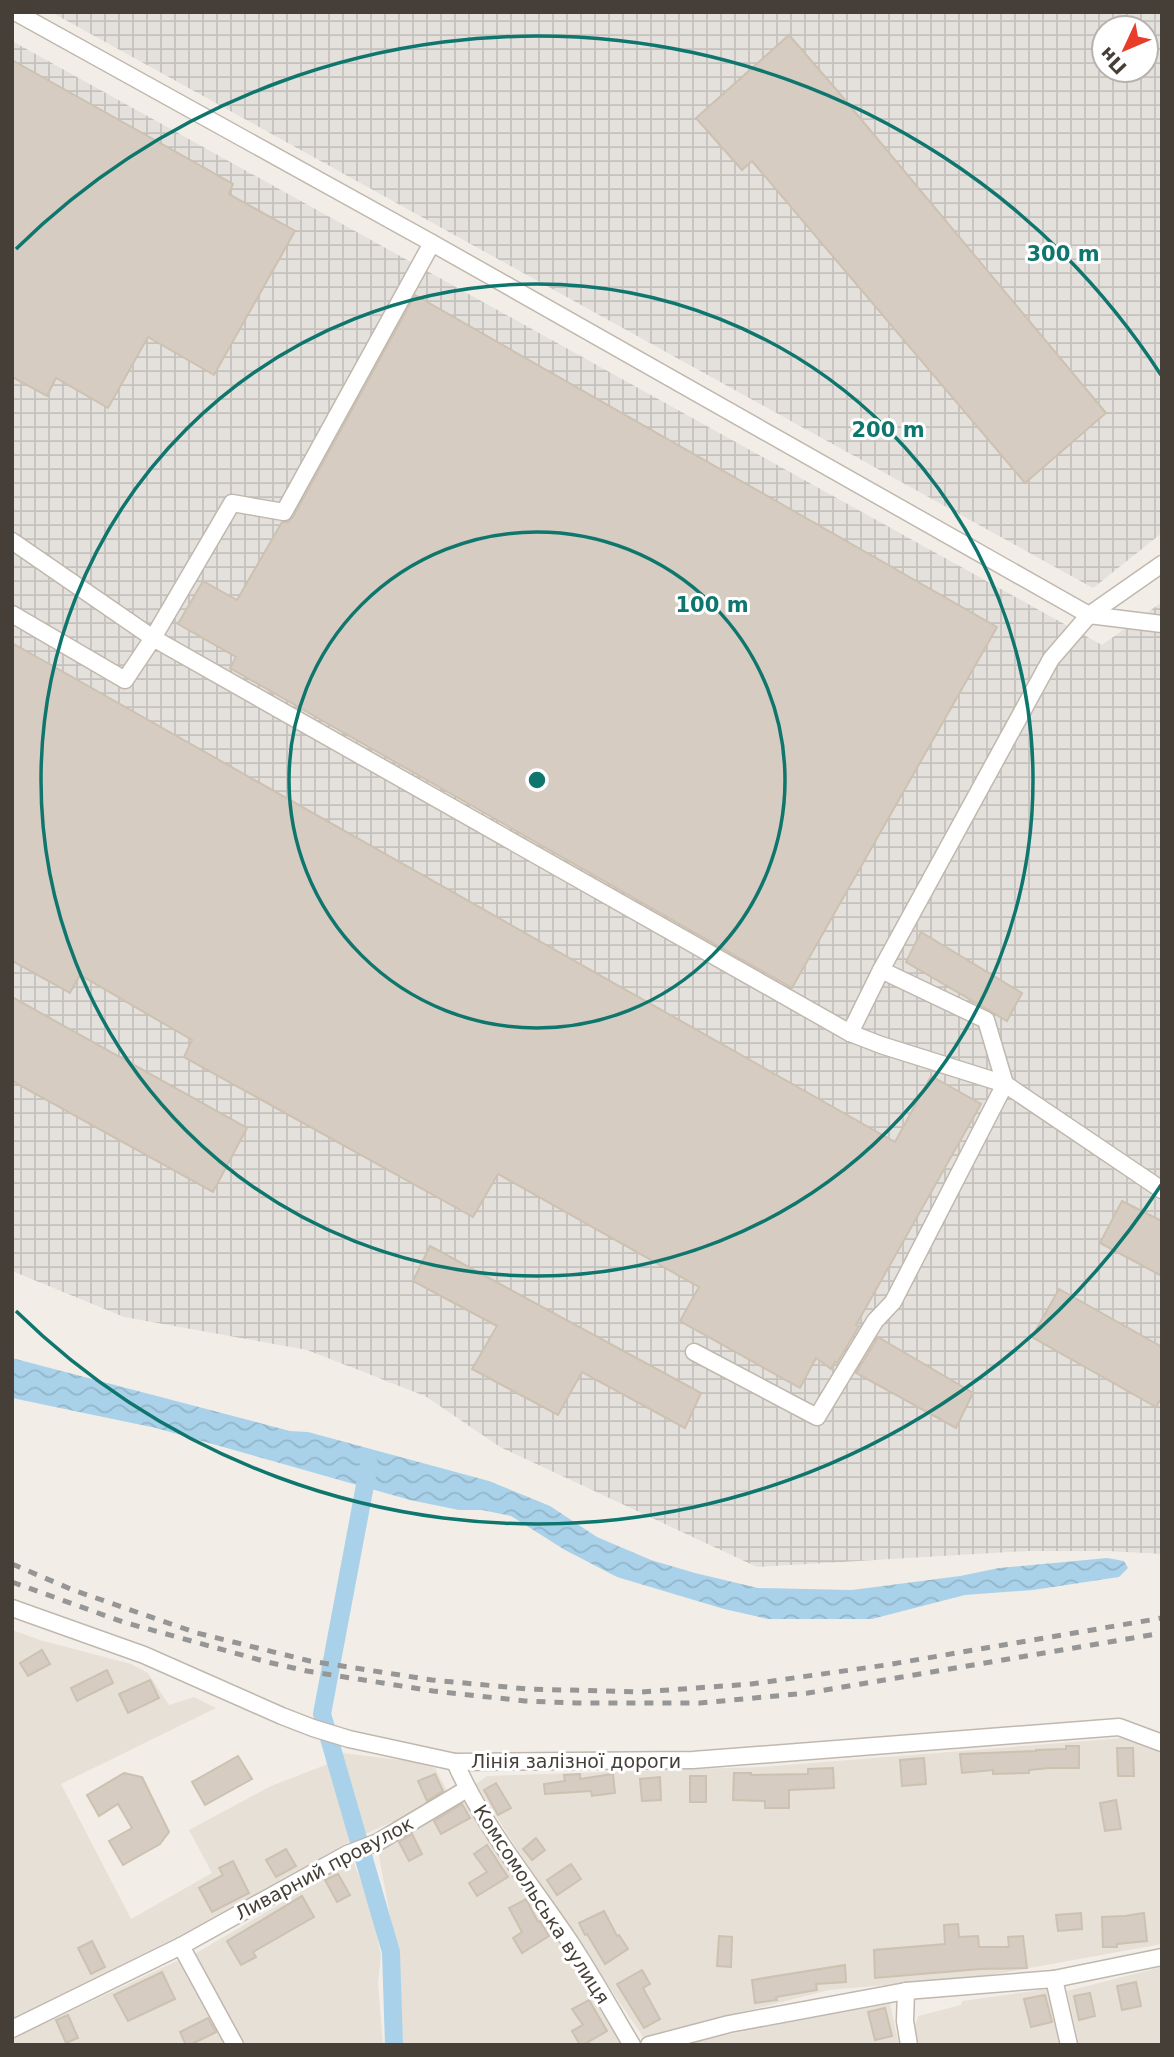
<svg xmlns="http://www.w3.org/2000/svg" width="1174" height="2057" font-family="'DejaVu Sans',sans-serif">
<style>
.residential{fill:#e6e0d6}
.industrial{fill:url(#industrial-grid);fill-rule:evenodd}
.water{fill:url(#water-waves)}
.lines{fill:none;stroke-linecap:round;stroke-linejoin:round}
.canal{stroke:#a9d2ea;stroke-width:18}
.building{fill:#d6ccc1;stroke:#cdc1b1;stroke-width:2}
.minor-casing{stroke:#c0b8ae;stroke-width:19}
.minor{stroke:#fff;stroke-width:16}
.rail{stroke:#969696;stroke-width:5;stroke-dasharray:9 9;stroke-linecap:butt}
.ring{fill:none;stroke:#0f766e;stroke-width:3.5}
.labels{text-anchor:middle;stroke-width:6;stroke-linejoin:round;paint-order:stroke}
.street-label{font-size:19px;fill:#453f37;stroke:#fff}
.centre{fill:#0f766e;stroke:#fff;stroke-width:3.5}
.ring-label{font-size:21px;text-anchor:middle;font-weight:bold;fill:#0f766e;stroke:#fff;stroke-width:6;stroke-linejoin:round;paint-order:stroke}
</style>
<defs>
<pattern id="industrial-grid" width="8" height="8" patternUnits="userSpaceOnUse" patternTransform="scale(1.75)"><rect width="8" height="8" fill="#e4e0dc"/><path d="M0 4h8M4 0v8" fill="none" stroke="#c5c1bd"/></pattern>
<pattern id="water-waves" width="16" height="10" patternUnits="userSpaceOnUse" patternTransform="scale(1.75)"><rect width="16" height="10" fill="#a9d2ea"/><path d="M0 5q4-4 8 0t8 0" fill="none" stroke="#93b5c9"/></pattern>
</defs>
<rect width="100%" height="100%" fill="#f2eee7"/>
<!-- residential -->
<g class="residential">
<polygon points="12,1630 40,1640 131,1664 148,1673 169,1705 194,1697 216,1708 61,1784 131,1919 212,1873 189,1830 271,1786 328,1764 352,1840 181,1935 12,2019"/>
<polygon points="1123,1738 1162,1752 1162,1944 985,1976 829,1990 643,2037 532,1873 476,1784 487,1776 761,1767"/>
<polygon points="342,1753 417,1762 435,1768 448,1793 410,1814 365,1834"/>
<polygon points="462,1799 567,1952 622,2045 402,2045 399,1974 393,1931 378,1851"/>
<polygon points="353,1861 368,1898 381,1955 378,1983 383,2045 246,2045 193,1955"/>
<polygon points="181,1959 230,2045 12,2045 12,2039"/>
<polygon points="1162,1967 1162,2045 1079,2045 1067,1991"/>
<polygon points="1049,1989 1060,2045 918,2045 914,2029 918,2016 961,2005 962,2001"/>
<polygon points="890,2004 899,2045 677,2045 814,2017"/>
</g>
<!-- industrial -->
<g class="industrial">
<path d="M51,12H1162V533L1093,588ZM1104,28H1146V70H1104Z"/>
<polygon points="12,41 1102,645 1162,602 1162,1554 1107,1551 1028,1551 757,1567 500,1447 425,1396 307,1350 124,1317 12,1271"/>
</g>
<!-- water -->
<polygon class="water" points="12,1358 290,1431 308,1432 489,1481 550,1506 597,1537 651,1560 695,1573 758,1588 852,1590 960,1576 999,1568 1107,1558 1124,1561 1128,1568 1119,1577 1033,1590 965,1595 872,1619 768,1619 724,1609 617,1577 565,1550 511,1516 482,1510 459,1510 410,1500 156,1428 12,1398"/>
<g class="lines">
<!-- canal -->
<polyline class="canal" points="369,1464 322,1714 391,1952 394,2045"/>
</g>
<!-- building -->
<g class="building">
<polygon points="789,35 835,88 1106,413 1025,483 752,161 742,170 696,118"/>
<polygon points="12,60 233,184 229,194 295,231 214,375 148,337 108,408 56,378 47,396 12,377"/>
<polygon points="415,295 997,627 792,988 230,668 236,657 178,624 203,581 237,600 282,522 288,522 293,517"/>
<polygon points="12,643 895,1142 931,1076 981,1104 856,1325 859,1326 837,1363 835,1362 831,1369 816,1358 800,1388 680,1321 699,1287 498,1174 473,1217 184,1057 192,1040 80,975 70,993 12,961"/>
<polygon points="921,932 1022,993 1007,1021 906,962"/>
<polygon points="12,997 247,1128 213,1192 12,1081"/>
<polygon points="1122,1201 1162,1221 1162,1276 1100,1243"/>
<polygon points="430,1246 701,1393 685,1428 582,1372 558,1415 472,1369 497,1326 413,1281"/>
<polygon points="1059,1289 1162,1347 1162,1397 1156,1407 1032,1337"/>
<polygon points="878,1337 973,1393 956,1428 856,1373"/>
<polygon points="42,1650 50,1664 28,1676 20,1663"/>
<polygon points="107,1670 113,1683 77,1701 71,1688"/>
<polygon points="150,1680 159,1698 128,1713 119,1694"/>
<polygon points="1066,1746 1079,1746 1079,1768 1050,1768 1029,1770 1029,1773 993,1774 993,1770 962,1773 960,1754 1036,1751 1036,1750 1066,1749"/>
<polygon points="1117,1748 1133,1748 1134,1776 1118,1776"/>
<polygon points="238,1756 252,1779 205,1805 192,1782"/>
<polygon points="924,1758 926,1784 902,1786 900,1760"/>
<polygon points="833,1768 834,1788 789,1790 789,1808 765,1808 765,1801 733,1800 734,1773 751,1773 751,1775 808,1774 808,1769"/>
<polygon points="124,1773 142,1777 169,1832 160,1844 123,1865 109,1841 132,1828 118,1804 99,1816 87,1795"/>
<polygon points="435,1774 443,1791 427,1801 418,1781"/>
<polygon points="580,1774 580,1779 613,1774 615,1793 592,1796 591,1791 545,1794 544,1784 565,1781 564,1775"/>
<rect x="690" y="1776" width="16" height="26"/>
<polygon points="660,1777 661,1800 642,1801 640,1779"/>
<polygon points="496,1783 511,1808 498,1815 484,1790"/>
<polygon points="1116,1800 1121,1829 1105,1831 1100,1803"/>
<polygon points="462,1804 470,1818 441,1834 434,1821"/>
<polygon points="412,1834 422,1854 409,1861 399,1842"/>
<polygon points="536,1838 545,1850 532,1860 523,1849"/>
<polygon points="487,1845 508,1877 477,1896 469,1883 487,1872 474,1854"/>
<polygon points="286,1849 296,1866 276,1877 266,1860"/>
<polygon points="233,1861 249,1893 212,1912 199,1888 223,1875 219,1868"/>
<polygon points="571,1864 581,1879 557,1895 547,1880"/>
<polygon points="338,1874 350,1895 337,1902 325,1880"/>
<polygon points="302,1896 314,1917 253,1952 256,1957 241,1965 227,1941"/>
<polygon points="526,1899 538,1922 540,1921 549,1936 522,1953 513,1938 522,1932 509,1908"/>
<polygon points="604,1911 617,1936 619,1935 628,1949 605,1964 587,1934 585,1935 579,1923"/>
<polygon points="1081,1913 1082,1929 1058,1931 1056,1915"/>
<polygon points="1144,1913 1147,1941 1117,1944 1117,1947 1103,1947 1102,1917 1125,1916"/>
<polygon points="958,1924 959,1937 978,1936 979,1947 1009,1947 1008,1937 1023,1936 1027,1968 980,1969 875,1978 874,1950 945,1944 944,1925"/>
<polygon points="719,1936 732,1937 731,1967 717,1966"/>
<polygon points="92,1941 105,1967 91,1974 78,1948"/>
<polygon points="845,1965 846,1982 816,1984 817,1990 776,1997 777,2000 755,2003 752,1980"/>
<polygon points="642,1970 650,1984 643,1988 660,2019 644,2028 617,1984"/>
<polygon points="162,1972 175,1999 128,2021 114,1995"/>
<polygon points="1136,1982 1141,2006 1122,2010 1117,1986"/>
<polygon points="1090,1993 1095,2016 1079,2020 1074,1996"/>
<polygon points="1045,1995 1052,2022 1031,2027 1024,1999"/>
<polygon points="589,2000 607,2031 583,2045 580,2045 572,2031 583,2025 572,2009"/>
<polygon points="885,2008 892,2036 875,2040 868,2012"/>
<polygon points="68,2015 78,2038 66,2043 56,2020"/>
<polygon points="208,2018 216,2032 190,2045 186,2045 180,2032"/>
</g>
<g class="lines">
<defs>
<g id="minor">
<polyline points="15,12 432,243 1089,615 1162,564"/>
<polyline points="12,541 153,638 850,1033 881,1045 1005,1084 1162,1190"/>
<polyline points="12,614 125,680 153,638 232,503 284,512 432,243"/>
<polyline points="850,1033 881,970 1051,659 1089,615 1162,624"/>
<polyline points="694,1352 817,1417 875,1321 893,1302 1005,1084 986,1020 881,970"/>
<polyline points="12,1608 144,1655 282,1716 313,1728 349,1739 455,1762 693,1760 1119,1727 1162,1743"/>
<path d="M455,1762C483,1826 529,1881 568,1939C591,1973 611,2010 632,2045"/>
<polyline points="181,1946 235,2045"/>
<polyline points="1054,1979 1069,2045"/>
<polyline points="906,1991 905,2021 909,2045"/>
<polyline points="12,2029 181,1946 347,1854 378,1842 467,1789"/>
<polyline points="649,2045 729,2024 906,1991 1054,1979 1162,1957"/>
</g>
</defs>
<!-- minor casing -->
<use href="#minor" class="minor-casing"/>
<!-- minor -->
<use href="#minor" class="minor"/>
<!-- rail -->
<g class="rail">
<polyline points="12,1564 73,1590 197,1633 310,1661 432,1680 528,1689 641,1692 751,1684 886,1665 1162,1618"/>
<polyline points="12,1582 123,1622 267,1662 307,1671 433,1691 525,1701 576,1703 700,1703 808,1693 1162,1633"/>
</g>
</g>
<!-- distance rings -->
<g class="ring">
<circle cx="537" cy="780" r="248"/>
<circle cx="537" cy="780" r="496"/>
<path d="M1161 1185A744 744 0 0 1 16 1311M16 249A744 744 0 0 1 1161 375"/>
</g>
<g class="labels">
<!-- street labels -->
<g class="street-label">
<text x="576" y="1768">Лінія залізної дороги</text>
<text transform="translate(324 1868) rotate(-28)" y="7">Ливарний провулок</text>
<text transform="translate(542 1904) rotate(57)" y="7">Комсомольська вулиця</text>
</g>
</g>
<circle cx="537" cy="780" r="10" class="centre"/>
<g class="ring-label">
<text x="1063" y="261">300 m</text>
<text x="888" y="437">200 m</text>
<text x="712" y="612">100 m</text>
</g>
<!-- border -->
<rect width="1174" height="2057" fill="none" stroke="#453f37" stroke-width="28"/>
<!-- north arrow -->
<g transform="translate(1125 49) rotate(226)"><circle r="33" fill="#ffffff" stroke="#b5b2af" stroke-width="2"/>
<path d="M0-5L12 26L0 18L-12 26Z" fill="#e73d29"/>
<text y="-10" font-size="19" font-weight="bold" text-anchor="middle" fill="#453f37">Пн</text>
</g>
</svg>
